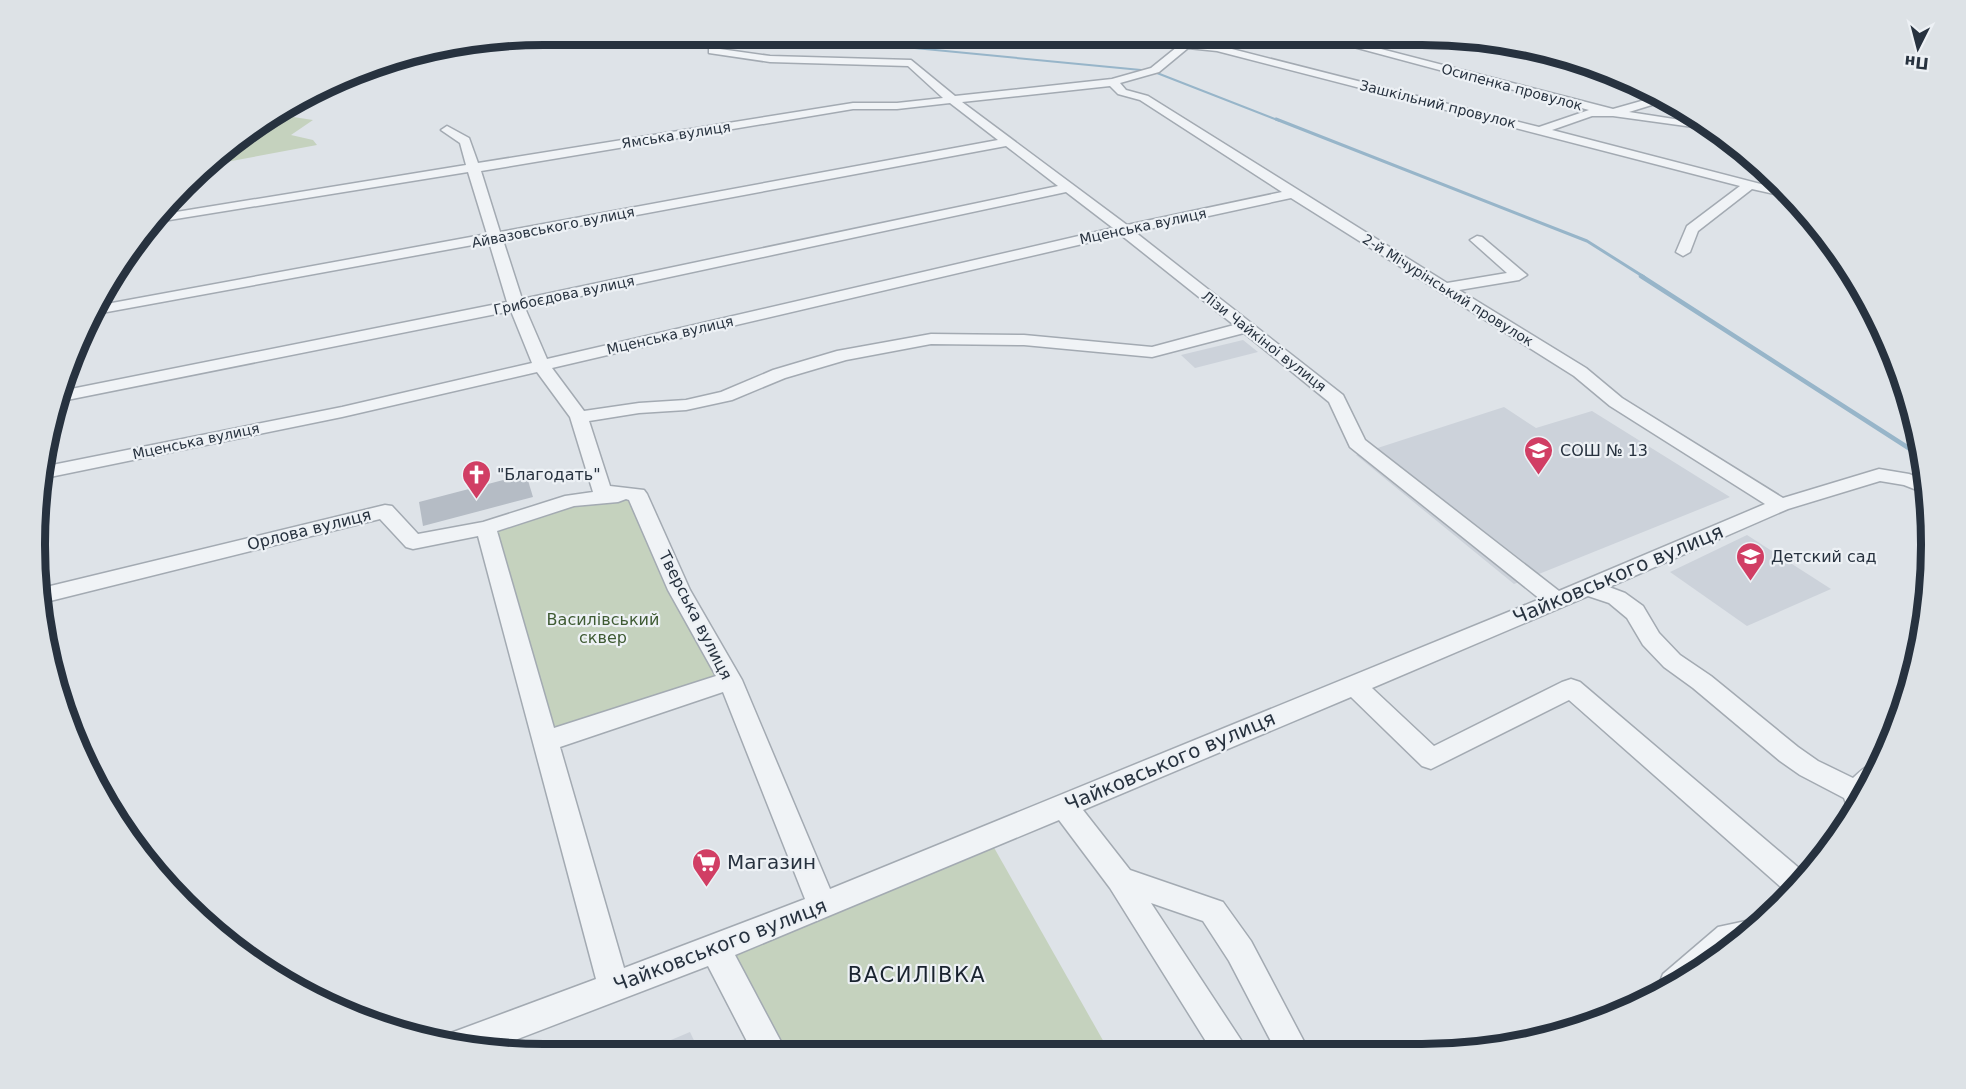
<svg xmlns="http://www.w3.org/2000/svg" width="1966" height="1089" font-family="'DejaVu Sans',sans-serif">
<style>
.built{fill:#ccd2da}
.green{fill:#c5d2be}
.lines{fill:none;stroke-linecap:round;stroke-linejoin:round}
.stream-far2{stroke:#97b5c9;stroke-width:2}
.stream-far1{stroke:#97b5c9;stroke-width:3}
.stream{stroke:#97b5c9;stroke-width:4.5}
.building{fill:#b5bcc5}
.minor-casing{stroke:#a3aab2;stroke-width:3}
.minor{fill:#f0f3f6;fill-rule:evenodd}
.labels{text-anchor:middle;stroke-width:4.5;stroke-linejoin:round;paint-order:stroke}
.far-street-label{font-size:14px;fill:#27323f;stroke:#edf1f5}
.poi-label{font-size:16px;fill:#27323f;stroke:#edf1f5;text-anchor:start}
.street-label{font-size:16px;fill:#27323f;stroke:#edf1f5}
.park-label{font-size:16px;fill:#3f5b33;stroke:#edf1f5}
.near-street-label{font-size:20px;fill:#27323f;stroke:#edf1f5}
.near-poi-label{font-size:20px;fill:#27323f;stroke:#edf1f5;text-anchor:start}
.near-neighbourhood-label{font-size:21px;letter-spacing:1.5px;fill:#19232f;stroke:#edf1f5}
.rim{fill:none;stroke:#27323f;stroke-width:8}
</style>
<rect width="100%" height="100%" fill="#dee3e8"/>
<!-- built -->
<g class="built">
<polygon points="1243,340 1258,352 1195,368 1181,355"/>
<polygon points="1504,407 1536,428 1592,411 1730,497 1514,584 1356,455"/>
<polygon points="1747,535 1831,589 1747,626 1670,572"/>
<polygon points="690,1032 700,1053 640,1053"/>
</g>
<!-- green -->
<g class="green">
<polygon points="280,115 313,120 291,135 313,140 317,145 210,165 234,140"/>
<polygon points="637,494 730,680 546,741 486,528 572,500"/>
<polygon points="988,837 1109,1051 774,1053 715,949"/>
</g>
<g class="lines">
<!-- stream-far2 -->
<g class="stream-far2">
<polyline points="780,35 1141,70"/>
<polyline points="1157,73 1280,121"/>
</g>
<!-- stream-far1 -->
<polyline class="stream-far1" points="1276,119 1587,241 1644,277"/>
<!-- stream -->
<polyline class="stream" points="1641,276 1921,456"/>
</g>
<!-- building -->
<polygon class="building" points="526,474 533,497 423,526 419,502"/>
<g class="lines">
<defs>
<g id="minor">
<path d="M1076,35H1113L1216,45L1245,35H1260L1228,48L1539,127L1589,110L1309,35H1327L1613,109L1659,96L1668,100L1629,112L1706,124L1715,130L1613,116H1592L1552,130L1784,190L1793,198L1752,189L1698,231L1690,252L1683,256L1676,252L1687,226L1740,186L1217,51L1188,48L1159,72L1120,83L1126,90L1148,96L1447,283L1507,273L1470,240L1477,236L1482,237L1527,275L1519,280L1459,290L1586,368L1622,398L1783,498L1879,469L1909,474L1925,480L1927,494L1904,485L1880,481L1788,509L1609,587L1625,593L1643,606L1659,633L1680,655L1711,676L1798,747L1818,761L1853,778C1860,772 1868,762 1878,766L1863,800L1852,815L1850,814L1844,798L1800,775L1780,761L1693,688L1664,667L1643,645L1627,618L1609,603L1588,596L1372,688L1434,746L1562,682L1571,679L1580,682L1806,874L1790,895L1569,700L1431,769L1422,766L1351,697L1083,810L1130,870L1223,902L1251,941L1309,1051H1276L1229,961L1203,921L1151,903L1241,1040L1246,1051H1212L1110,888L1059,820L735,955L787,1053H753L708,966L489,1050L444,1042L448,1034L596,979L478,536L413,549L406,547L380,519L42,603L38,589L385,505L392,506L418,534L483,522L565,496L593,492L570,417L537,372L342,417L45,478L47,466L342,407L532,363L511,311L57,402L61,391L507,302L489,242L96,314L101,305L487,234L468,172L157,222L164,214L466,165L460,143L441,130L447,126L469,138L478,163L853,103H897L943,98L908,66L770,62L709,53V49L713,48L770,56L911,60L955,96L1112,79L1151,68L1177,47L1081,38ZM1110,86L1118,94L1140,100L1282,192L1127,225L962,102ZM950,103L998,140L500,232L481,171L853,109H897ZM1006,146L1058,186L522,299L503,240ZM1066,192L1113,228L547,359L525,308ZM1291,198L1574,376L1610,406L1765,504L1559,591L1365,440L1343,395L1135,232ZM1121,235L1234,325L1152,347L1024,335L931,334L837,351L773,370L721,392L686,400L639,403L584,411L552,368ZM1244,333L1329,402L1350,447L1540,599L830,889L742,680L690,590L647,494L644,490L610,486L589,421L639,413L686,410L732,400L785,378L846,360L931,344L1024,345L1152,357ZM626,499L629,500L668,590L716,676L554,728L497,531L574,506L618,502ZM723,692L805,899L624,968L560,747Z"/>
<polygon points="1746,921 1757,926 1705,969 1661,990 1659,984 1663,974 1718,927"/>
</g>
</defs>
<!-- minor casing -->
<use href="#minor" class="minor-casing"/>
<!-- minor -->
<use href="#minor" class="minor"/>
</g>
<!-- icons -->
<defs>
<symbol id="school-pin" viewBox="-11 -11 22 30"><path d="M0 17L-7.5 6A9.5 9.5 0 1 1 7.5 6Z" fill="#d13e64" stroke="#edf1f5"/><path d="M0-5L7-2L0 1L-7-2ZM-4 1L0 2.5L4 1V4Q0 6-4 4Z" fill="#fff"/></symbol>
<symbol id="church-pin" viewBox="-11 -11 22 30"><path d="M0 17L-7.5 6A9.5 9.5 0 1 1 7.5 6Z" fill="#d13e64" stroke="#edf1f5"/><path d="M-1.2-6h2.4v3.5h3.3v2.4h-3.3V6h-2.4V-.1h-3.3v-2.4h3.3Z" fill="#fff"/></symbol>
<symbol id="supermarket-pin" viewBox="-11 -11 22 30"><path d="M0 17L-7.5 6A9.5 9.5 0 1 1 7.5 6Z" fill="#d13e64" stroke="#edf1f5"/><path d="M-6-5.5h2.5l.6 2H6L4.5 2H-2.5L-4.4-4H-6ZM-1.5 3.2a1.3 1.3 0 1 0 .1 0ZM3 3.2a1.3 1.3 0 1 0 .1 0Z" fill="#fff"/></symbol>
</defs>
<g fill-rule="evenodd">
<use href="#school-pin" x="1522" y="434" width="33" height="45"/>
<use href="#church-pin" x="460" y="458" width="33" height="45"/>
<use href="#school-pin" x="1734" y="540" width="33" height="45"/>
<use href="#supermarket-pin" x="690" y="846" width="33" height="45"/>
</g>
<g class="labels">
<!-- far-street labels -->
<g class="far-street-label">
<text transform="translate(1512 87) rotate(15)" y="5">Осипенка провулок</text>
<text transform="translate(1438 104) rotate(14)" y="5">Зашкільний провулок</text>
<text transform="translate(676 135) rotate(-9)" y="5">Ямська вулиця</text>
<text transform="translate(1143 226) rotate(-12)" y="5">Мценська вулиця</text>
<text transform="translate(553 227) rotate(-11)" y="5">Айвазовського вулиця</text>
<text transform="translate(1448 290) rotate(32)" y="5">2-й Мічурінський провулок</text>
<text transform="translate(564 295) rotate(-12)" y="5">Грибоєдова вулиця</text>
<text transform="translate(670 335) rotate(-13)" y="5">Мценська вулиця</text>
<text transform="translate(1264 341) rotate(38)" y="5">Лізи Чайкіної вулиця</text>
<text transform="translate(196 441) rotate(-12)" y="5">Мценська вулиця</text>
</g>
<!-- poi labels -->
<g class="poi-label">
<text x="1560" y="456">СОШ № 13</text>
<text x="497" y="480">"Благодать"</text>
<text x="1771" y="562">Детский сад</text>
</g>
<!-- street labels -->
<g class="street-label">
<text transform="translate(309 529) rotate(-14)" y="6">Орлова вулиця</text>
<text transform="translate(696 615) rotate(63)" y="6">Тверська вулиця</text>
</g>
<!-- park labels -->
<g class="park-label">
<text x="603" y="625">Василівський<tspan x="603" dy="18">сквер</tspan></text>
</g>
<!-- near-street labels -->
<g class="near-street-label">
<text transform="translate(1618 574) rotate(-23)" y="7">Чайковського вулиця</text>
<text transform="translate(1170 761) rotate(-23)" y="7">Чайковського вулиця</text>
<text transform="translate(720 945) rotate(-21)" y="7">Чайковського вулиця</text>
</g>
<!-- near-poi labels -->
<g class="near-poi-label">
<text x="727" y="869">Магазин</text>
</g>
<!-- near-neighbourhood labels -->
<g class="near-neighbourhood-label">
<text x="917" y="982">ВАСИЛІВКА</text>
</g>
</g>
<!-- crop -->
<path d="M0 0H1966V1089H0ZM544 45H1422A499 499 0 0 1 1921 544V545A499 499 0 0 1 1422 1044H544A499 499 0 0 1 45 545V544A499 499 0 0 1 544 45Z" fill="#dde2e6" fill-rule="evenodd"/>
<path class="rim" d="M544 45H1422A499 499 0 0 1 1921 544V545A499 499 0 0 1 1422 1044H544A499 499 0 0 1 45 545V544A499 499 0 0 1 544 45Z"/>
<!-- north arrow -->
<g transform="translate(1918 48) rotate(186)" stroke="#edf1f5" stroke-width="4.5" paint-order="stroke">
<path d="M0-4.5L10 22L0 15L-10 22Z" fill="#27323f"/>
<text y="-9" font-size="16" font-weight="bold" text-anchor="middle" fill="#27323f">Пн</text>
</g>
</svg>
